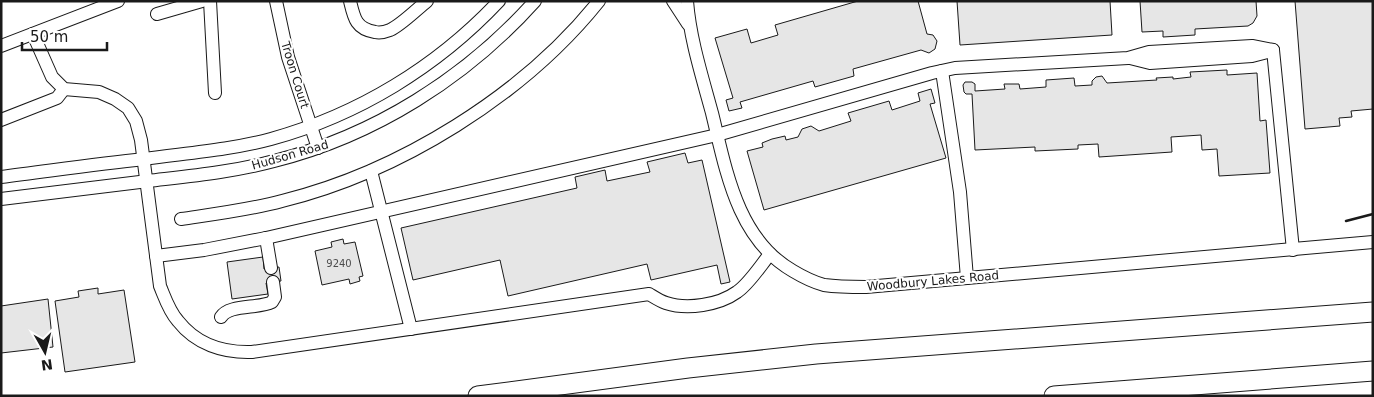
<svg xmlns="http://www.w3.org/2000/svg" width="1374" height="397" font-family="'DejaVu Sans',sans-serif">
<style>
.building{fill:#e6e6e6;stroke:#1a1a1a}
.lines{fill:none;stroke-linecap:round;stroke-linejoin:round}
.minor-casing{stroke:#1a1a1a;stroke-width:14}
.highway-casing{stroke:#1a1a1a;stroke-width:21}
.minor{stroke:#fff;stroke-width:12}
.highway{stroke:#fff;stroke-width:19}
.wall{stroke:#1a1a1a;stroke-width:2.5}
.labels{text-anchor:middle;stroke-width:4;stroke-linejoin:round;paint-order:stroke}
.number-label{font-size:10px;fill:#4d4d4d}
.street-label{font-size:12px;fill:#1a1a1a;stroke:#fff}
</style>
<rect width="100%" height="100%" fill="#fff"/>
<!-- building -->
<g class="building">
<polygon points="858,1 918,1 927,34 933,35 937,41 935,49 929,53 921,50 853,69 854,76 815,87 813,81 740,102 742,108 729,111 726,100 733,98 715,38 747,29 751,43 778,35 775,25"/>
<polygon points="957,1 1110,1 1112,35 960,45"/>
<polygon points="1140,1 1256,1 1257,16 1253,23 1248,26 1195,29 1195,35 1163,37 1163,31 1142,32"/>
<polygon points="1295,1 1373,1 1373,109 1351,111 1352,117 1339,118 1340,126 1305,129"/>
<polygon points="1227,70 1227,75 1257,73 1260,121 1266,120 1270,173 1219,176 1217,149 1202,150 1201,135 1171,137 1172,152 1099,157 1098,144 1078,145 1078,149 1035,151 1035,147 975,150 972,94 966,94 964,92 963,85 965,82 972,82 975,84 975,91 1005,89 1004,84 1019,84 1020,89 1046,87 1046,80 1074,78 1075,86 1092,85 1092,81 1096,77 1102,76 1107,83 1157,80 1156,78 1173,77 1173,79 1191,77 1190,72"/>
<polygon points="931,89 935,103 930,104 946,158 764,210 747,151 763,147 762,143 772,139 785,136 786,140 798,137 802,129 811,126 819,131 851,121 848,113 889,101 892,110 920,101 918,93"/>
<polygon points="685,153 688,163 702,160 730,282 721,284 717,265 651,280 647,264 508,296 500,260 413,280 401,228 577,188 575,177 605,170 607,181 650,172 647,162"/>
<polygon points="343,239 344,244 355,242 363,276 359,277 360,281 350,284 349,279 322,285 315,251 332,247 331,242"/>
<polygon points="263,257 264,269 279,267 281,281 266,283 268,294 232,299 227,262"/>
<polygon points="98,288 98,294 124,290 135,362 65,372 55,301 79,297 78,291"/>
<polygon points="48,299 53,347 1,353 1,306"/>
</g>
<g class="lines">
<defs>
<g id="minor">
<polyline points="210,1 215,93"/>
<polyline points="276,1 288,57 318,148"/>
<path d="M350,1C354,18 356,29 375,32C380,33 385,32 390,30C401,25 416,10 427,1"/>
<polyline points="673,1 688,24"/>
<path d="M687,1C690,39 702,76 712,113C726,170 737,239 793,271C803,277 813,282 824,285C838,287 852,287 866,287L1373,242"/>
<polyline points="157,14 202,1"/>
<path d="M33,34L52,77L64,89L99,92L115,99L128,108L136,121L141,140L160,286C165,298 169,311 178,321C196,344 223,353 252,352L649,294C654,297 660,301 666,303C687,310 719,305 737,292C749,284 761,265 770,254"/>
<polyline points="1,46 118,1"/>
<polyline points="1273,50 1293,250"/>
<polyline points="1130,58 1150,63 1252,56 1271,51"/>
<polyline points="942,71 960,192 967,278"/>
<polyline points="1,120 57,98 64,89"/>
<polyline points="371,171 411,329"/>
<path d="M1,177C49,171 96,164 144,159C187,153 230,150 271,139C358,115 437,67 499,1"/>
<path d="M1,199C50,193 99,187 148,181C190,176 233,172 274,161C374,136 466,78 535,1"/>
<path d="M181,219C215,214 249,210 282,201C399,172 523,96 599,1"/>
<polyline points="266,238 271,268"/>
<polyline points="156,256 204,250 266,238 717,135 932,73 955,68 1128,58 1149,52 1252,46 1273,50"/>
<path d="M221,317C229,304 258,309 272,302L275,297L273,282"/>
</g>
<g id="highway">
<polyline points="478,396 688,368 816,354 1373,312"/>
<polyline points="1054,396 1373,371"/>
</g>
</defs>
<!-- minor casing -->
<use href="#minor" class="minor-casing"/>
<!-- highway casing -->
<use href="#highway" class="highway-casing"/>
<!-- minor -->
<use href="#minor" class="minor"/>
<!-- highway -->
<use href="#highway" class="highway"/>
<!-- wall -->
<polyline class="wall" points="1346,221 1373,214"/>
</g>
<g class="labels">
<!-- number labels -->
<g class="number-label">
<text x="339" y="267">9240</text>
</g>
<!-- street labels -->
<g class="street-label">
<text transform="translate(295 75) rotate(73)" y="4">Troon Court</text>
<text transform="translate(290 155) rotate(-16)" y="4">Hudson Road</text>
<text transform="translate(933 281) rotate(-5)" y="4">Woodbury Lakes Road</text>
</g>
</g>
<!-- border -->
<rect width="1374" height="397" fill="none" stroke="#1a1a1a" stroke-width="5"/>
<!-- north arrow -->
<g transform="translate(45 352) rotate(172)" stroke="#ffffff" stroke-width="4" paint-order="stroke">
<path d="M0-4L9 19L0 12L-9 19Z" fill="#1a1a1a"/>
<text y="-8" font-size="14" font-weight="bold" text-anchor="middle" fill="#1a1a1a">N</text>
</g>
<!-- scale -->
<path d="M22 42v8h85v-8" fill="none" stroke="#1a1a1a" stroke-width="2.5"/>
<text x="30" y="42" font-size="15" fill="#1a1a1a" stroke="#ffffff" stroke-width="4" paint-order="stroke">50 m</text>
</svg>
